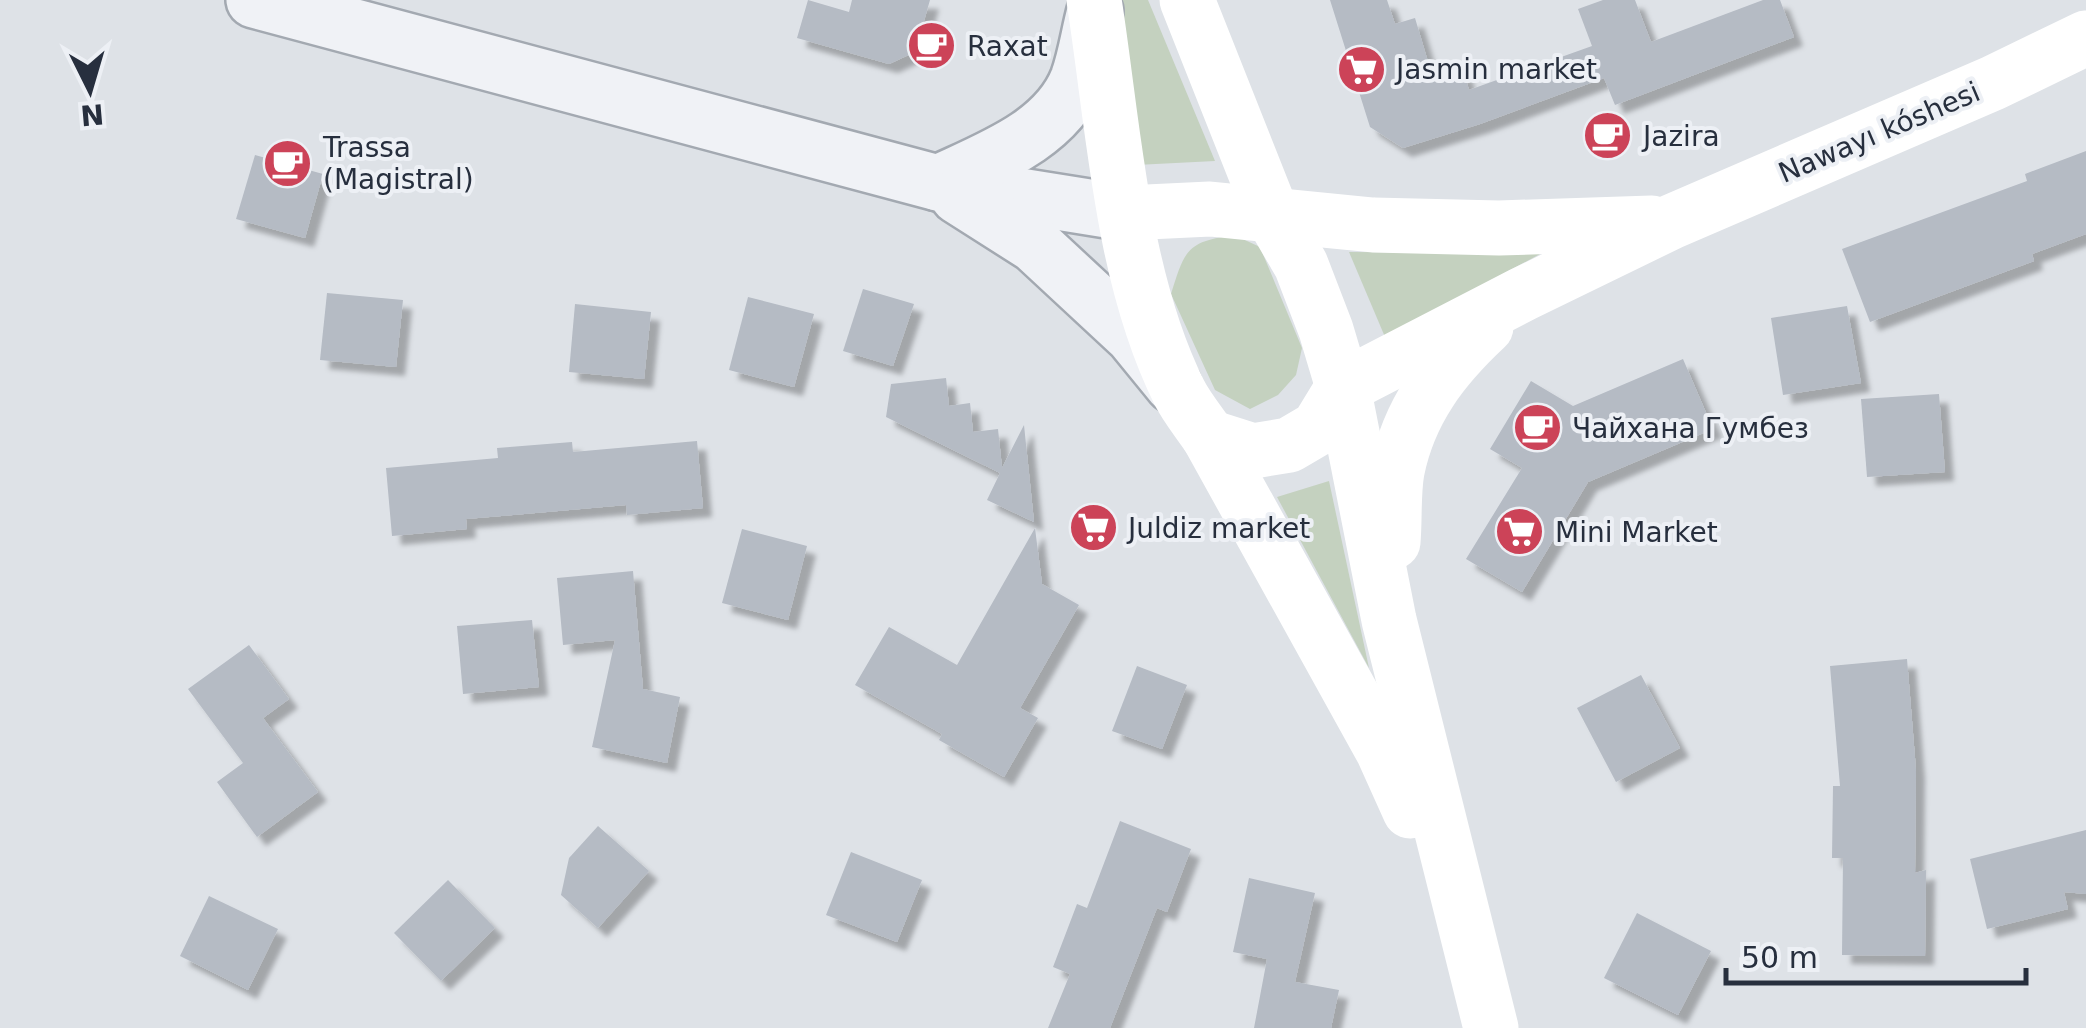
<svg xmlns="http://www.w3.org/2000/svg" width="2086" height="1028" font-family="'DejaVu Sans',sans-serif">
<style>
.green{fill:#c4d1bf}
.building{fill:#b5bbc4;filter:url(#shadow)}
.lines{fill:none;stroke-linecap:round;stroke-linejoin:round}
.tertiary-casing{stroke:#a3a9b1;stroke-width:60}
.tertiary{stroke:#f0f2f6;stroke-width:55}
.secondary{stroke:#fff;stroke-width:55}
.labels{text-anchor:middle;stroke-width:8;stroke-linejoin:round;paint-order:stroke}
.poi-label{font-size:28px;fill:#272f3e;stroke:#edf0f5;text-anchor:start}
.street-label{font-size:28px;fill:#272f3e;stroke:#edf0f5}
</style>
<defs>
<filter id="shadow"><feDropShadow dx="9" dy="9" stdDeviation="2.5" flood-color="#0004"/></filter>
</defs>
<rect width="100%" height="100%" fill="#dee2e7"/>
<!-- green -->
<g class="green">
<polygon points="1113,0 1148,0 1215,161 1136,165"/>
<path d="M1234,235L1260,247L1302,348L1296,375L1278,395L1250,409L1215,390L1171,294C1185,249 1187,242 1234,235Z"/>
<polygon points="1349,252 1542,253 1385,337"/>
<polygon points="1329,481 1369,668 1277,497"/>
</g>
<!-- building -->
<g class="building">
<polygon points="808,0 849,12 852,0 930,0 915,52 889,64 797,38"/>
<polygon points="1330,0 1387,0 1395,24 1415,18 1431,72 1436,79 1463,70 1469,90 1592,46 1578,9 1603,0 1635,0 1651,42 1763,0 1780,0 1794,37 1615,105 1604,78 1480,124 1403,148 1370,127"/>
<polygon points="2086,151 2086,234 2032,254 2034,261 1870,322 1842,249 2027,181 2025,174"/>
<polygon points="255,155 323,174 305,238 236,219"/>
<polygon points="863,289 914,304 893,366 843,351"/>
<polygon points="327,293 403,300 396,367 320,360"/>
<polygon points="748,297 814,314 794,387 729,370"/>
<polygon points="575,304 651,312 644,379 569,372"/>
<polygon points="1847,306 1861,383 1783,395 1771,318"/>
<polygon points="1683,359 1713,429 1588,482 1522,592 1466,559 1522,468 1490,449 1531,381 1573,406"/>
<polygon points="946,378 949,406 970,403 973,432 998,429 1002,468 1024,425 1034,522 987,500 1000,473 886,417 891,384"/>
<polygon points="1939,394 1945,472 1867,477 1861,399"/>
<polygon points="697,441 703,508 627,515 626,505 466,519 467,529 392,536 386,468 498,458 497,448 572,442 573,452"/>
<polygon points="1035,528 1042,584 1079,605 1020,708 1038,718 1004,777 939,740 942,734 855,685 889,627 957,665"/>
<polygon points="742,529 807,546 788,620 722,603"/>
<polygon points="633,571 643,689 680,697 667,763 592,747 615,640 563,645 557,578"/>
<polygon points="532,620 539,687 463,694 457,626"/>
<polygon points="249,645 289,699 263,718 318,792 257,837 217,782 243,763 188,689"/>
<polygon points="1907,659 1916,770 1915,873 1926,870 1925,956 1842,955 1843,858 1832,858 1833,786 1840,786 1830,666"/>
<polygon points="1137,666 1187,685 1162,749 1112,731"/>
<polygon points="1641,675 1680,748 1616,782 1577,708"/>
<polygon points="1120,821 1191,849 1167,912 1157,908 1110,1028 1048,1028 1070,974 1053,967 1077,904 1087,908"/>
<polygon points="598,826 649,871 598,928 561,895 569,858"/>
<polygon points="2086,830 2086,894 2064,892 2068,909 1987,929 1970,859"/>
<polygon points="851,852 922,880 897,942 826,915"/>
<polygon points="1249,878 1315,893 1295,982 1339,990 1331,1028 1254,1028 1267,959 1233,952"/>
<polygon points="448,880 495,928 441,981 394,933"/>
<polygon points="209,896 278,929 248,990 180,956"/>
<polygon points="1637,913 1711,951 1678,1015 1604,978"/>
</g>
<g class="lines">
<defs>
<g id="tertiary">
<polyline points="254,0 938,183 1126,213"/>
<path d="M938,183C989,159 1056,135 1078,79C1086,57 1089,33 1095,11"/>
<polyline points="958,196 1035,245 1133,336 1173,385"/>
</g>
</defs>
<!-- tertiary casing -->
<use href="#tertiary" class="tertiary-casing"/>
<!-- tertiary -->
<use href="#tertiary" class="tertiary"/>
<!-- secondary -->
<g class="secondary">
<path d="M1094,0C1114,128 1121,275 1179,392C1187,408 1199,422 1209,437L1383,751L1410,811"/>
<polyline points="1187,0 1273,217 1301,265 1326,330 1343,387 1389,620 1491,1028"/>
<polyline points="1126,213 1210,209 1373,225 1499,228 1652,223"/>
<polyline points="1209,437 1253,451 1289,445 1318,428 1343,387 1523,294 1671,222 1993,83 2086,38"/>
<path d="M1393,542C1395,519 1393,494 1397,471C1409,411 1442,368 1486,327"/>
</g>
</g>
<!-- icons -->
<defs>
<symbol id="cafe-disc" viewBox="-11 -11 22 22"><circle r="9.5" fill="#cc4358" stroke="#edf0f5"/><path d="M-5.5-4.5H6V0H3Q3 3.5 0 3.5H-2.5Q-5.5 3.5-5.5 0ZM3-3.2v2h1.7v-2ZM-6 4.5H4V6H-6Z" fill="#fff"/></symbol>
<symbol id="supermarket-disc" viewBox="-11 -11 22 22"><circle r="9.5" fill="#cc4358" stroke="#edf0f5"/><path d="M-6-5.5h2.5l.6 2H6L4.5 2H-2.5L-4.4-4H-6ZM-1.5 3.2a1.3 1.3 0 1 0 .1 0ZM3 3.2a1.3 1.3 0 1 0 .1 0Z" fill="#fff"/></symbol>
</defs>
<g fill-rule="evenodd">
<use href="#cafe-disc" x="904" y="18" width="55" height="55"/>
<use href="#supermarket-disc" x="1334" y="42" width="55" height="55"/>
<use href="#cafe-disc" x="1580" y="108" width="55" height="55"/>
<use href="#cafe-disc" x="260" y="136" width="55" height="55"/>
<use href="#cafe-disc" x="1510" y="400" width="55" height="55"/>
<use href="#supermarket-disc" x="1066" y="500" width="55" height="55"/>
<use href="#supermarket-disc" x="1492" y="504" width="55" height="55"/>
</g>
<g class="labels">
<!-- poi labels -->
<g class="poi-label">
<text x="967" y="56">Raxat</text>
<text x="1396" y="79">Jasmin market</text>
<text x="1643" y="146">Jazira</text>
<text x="323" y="157">Trassa<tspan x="323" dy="32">(Magistral)</tspan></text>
<text x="1572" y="438">Чайхана Гумбез</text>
<text x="1128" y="538">Juldiz market</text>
<text x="1555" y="542">Mini Market</text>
</g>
<!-- street labels -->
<g class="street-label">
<text transform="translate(1879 132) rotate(-23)" y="10">Nawayı kóshesi</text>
</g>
</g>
<!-- north arrow -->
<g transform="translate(90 90) rotate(175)" stroke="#edf0f5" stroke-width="8" paint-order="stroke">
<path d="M0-8L18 38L0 25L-18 38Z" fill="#272f3e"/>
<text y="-15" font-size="28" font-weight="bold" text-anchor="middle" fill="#272f3e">N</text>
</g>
<!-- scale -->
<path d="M1726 968v15h300v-15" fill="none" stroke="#272f3e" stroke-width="5"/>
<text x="1741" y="968" font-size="30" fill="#272f3e" stroke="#edf0f5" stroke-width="8" paint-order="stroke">50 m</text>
</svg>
